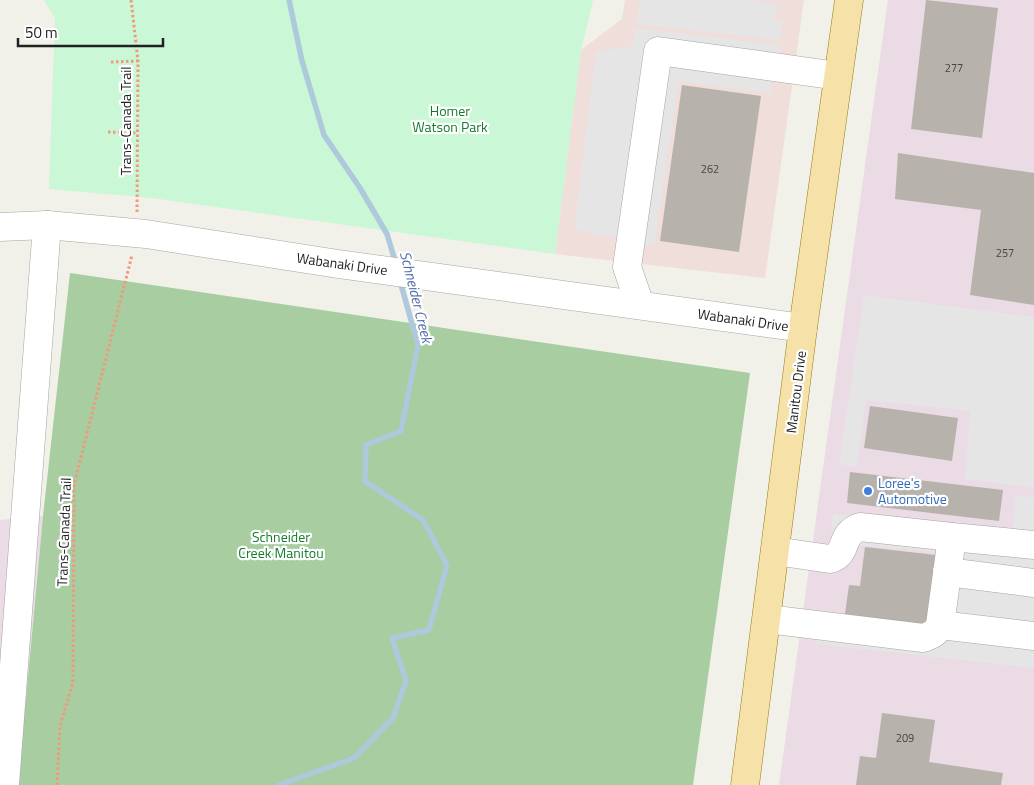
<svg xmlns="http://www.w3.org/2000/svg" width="1034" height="785" font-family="'Titillium Web',sans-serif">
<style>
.commercial{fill:#f0deda}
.industrial{fill:#eadbe5}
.forest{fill:#a7cda1}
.park{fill:#caf7d5}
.parking{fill:#e5e5e5}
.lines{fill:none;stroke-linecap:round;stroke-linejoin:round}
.stream{stroke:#adc9db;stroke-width:5.5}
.building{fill:#b7b2ab}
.minor-casing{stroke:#a5a5a5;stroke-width:29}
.major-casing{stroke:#957d0a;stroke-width:29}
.path{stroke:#f1997a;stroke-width:3;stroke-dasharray:2.5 2.5;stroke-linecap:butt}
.minor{stroke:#fff;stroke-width:28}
.major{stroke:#f6e1a9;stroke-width:28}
.shop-dot{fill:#3f7fe0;stroke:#fff;stroke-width:2}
.labels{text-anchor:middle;stroke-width:4.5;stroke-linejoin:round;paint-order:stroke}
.number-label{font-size:11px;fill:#464544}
.park-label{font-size:14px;fill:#137c2d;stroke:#fff}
.street-label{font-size:14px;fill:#212121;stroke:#fff}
.shop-label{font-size:14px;fill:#366cbe;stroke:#fff;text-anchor:start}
.water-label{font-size:15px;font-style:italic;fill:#5371ac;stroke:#fff}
</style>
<rect width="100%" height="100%" fill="#f1f0e9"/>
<!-- commercial -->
<polygon class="commercial" points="625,0 804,0 765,278 555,254 581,50 622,19"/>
<!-- industrial -->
<g class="industrial">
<polygon points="888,0 1034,0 1034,785 779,785"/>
<polygon points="43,516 18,785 0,785 0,520"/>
</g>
<!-- forest -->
<polygon class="forest" points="70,273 750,373 693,785 18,785 43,516"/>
<!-- park -->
<polygon class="park" points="44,0 593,0 581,50 555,254 152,198 49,189 55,18"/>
<!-- parking -->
<g class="parking">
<polygon points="640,0 749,0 778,4 773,20 783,22 780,40 636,24"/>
<polygon points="635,28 779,45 781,59 772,80 770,93 679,81 654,246 574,229 596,52 633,46"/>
<polygon points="864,295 1034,317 1034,488 965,479 970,411 866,400 857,467 839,464"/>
<polygon points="1015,496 1034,497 1034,668 816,644 818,621 937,636 948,553 830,543 833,514 1013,530"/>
</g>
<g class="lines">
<!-- stream -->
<g class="stream">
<polyline points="289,0 302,61 324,135 360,188 387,234 396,264"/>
<polyline points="279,785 354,758 393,718 406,681 392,638 429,630 447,565 423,520 365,481 366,445 401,431 418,345 400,281"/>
</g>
</g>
<!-- building -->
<g class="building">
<polygon points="926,0 998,8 982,138 911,129"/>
<polygon points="682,85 761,96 739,252 660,241"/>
<polygon points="898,153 1034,173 1034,305 970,295 981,210 895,199"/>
<polygon points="870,406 958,418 952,461 864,448"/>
<polygon points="850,472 1003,490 999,521 847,503"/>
<polygon points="865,547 936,555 927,631 844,621 849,585 860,586"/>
<polygon points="882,713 935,720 929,762 1003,773 1001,785 856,785 860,756 876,758"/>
</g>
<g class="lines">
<defs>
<g id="minor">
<polyline points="0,227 47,225 146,234 338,264 803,328"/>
<polyline points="640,305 627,267 658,51 838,76"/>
<polyline points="952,537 1034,545"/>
<polyline points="947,572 1034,583"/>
<path d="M767,619L923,638C932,635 936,633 940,625L952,537L860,527C839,534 849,554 830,559L775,551"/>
<polyline points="940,625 1034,636"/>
<polyline points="5,785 47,225"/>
</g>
<polyline id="major" points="745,785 803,328 849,0"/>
</defs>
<!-- minor casing -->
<use href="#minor" class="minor-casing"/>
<!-- major casing -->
<use href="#major" class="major-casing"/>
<!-- path -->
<g class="path">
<polyline points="131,0 138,61 137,212"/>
<polyline points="111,62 138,61"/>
<polyline points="108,132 138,133"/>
<polyline points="57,785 60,726 73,682 74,485 132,255"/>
</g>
<!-- minor -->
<use href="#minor" class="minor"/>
<!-- major -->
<use href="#major" class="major"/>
</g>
<!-- markers -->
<circle class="shop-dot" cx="868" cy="491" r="5"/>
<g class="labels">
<!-- number labels -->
<g class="number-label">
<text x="954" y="72">277</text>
<text x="710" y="173">262</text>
<text x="1005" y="257">257</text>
<text x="905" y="742">209</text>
</g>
<!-- park labels -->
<g class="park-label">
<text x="450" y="116">Homer<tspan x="450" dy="16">Watson Park</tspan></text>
<text x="281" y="542">Schneider<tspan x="281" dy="16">Creek Manitou</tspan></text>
</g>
<!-- street labels -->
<g class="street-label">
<text transform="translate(126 121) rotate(-90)" y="5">Trans-Canada Trail</text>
<text transform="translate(342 264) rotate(8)" y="5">Wabanaki Drive</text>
<text transform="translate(743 320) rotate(8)" y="5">Wabanaki Drive</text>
<text transform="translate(796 392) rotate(-83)" y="5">Manitou Drive</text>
<text transform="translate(64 532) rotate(-88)" y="5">Trans-Canada Trail</text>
</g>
<!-- shop labels -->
<g class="shop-label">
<text x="878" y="488">Loree's<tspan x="878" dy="16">Automotive</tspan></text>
</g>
<!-- water labels -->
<g class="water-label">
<text transform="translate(416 297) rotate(76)" y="5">Schneider Creek</text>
</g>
</g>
<!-- scale -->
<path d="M18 38v8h145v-8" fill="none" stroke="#212121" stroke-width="2.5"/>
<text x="25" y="38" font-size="15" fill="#212121" stroke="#ffffff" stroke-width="4" paint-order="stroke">50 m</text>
</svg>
